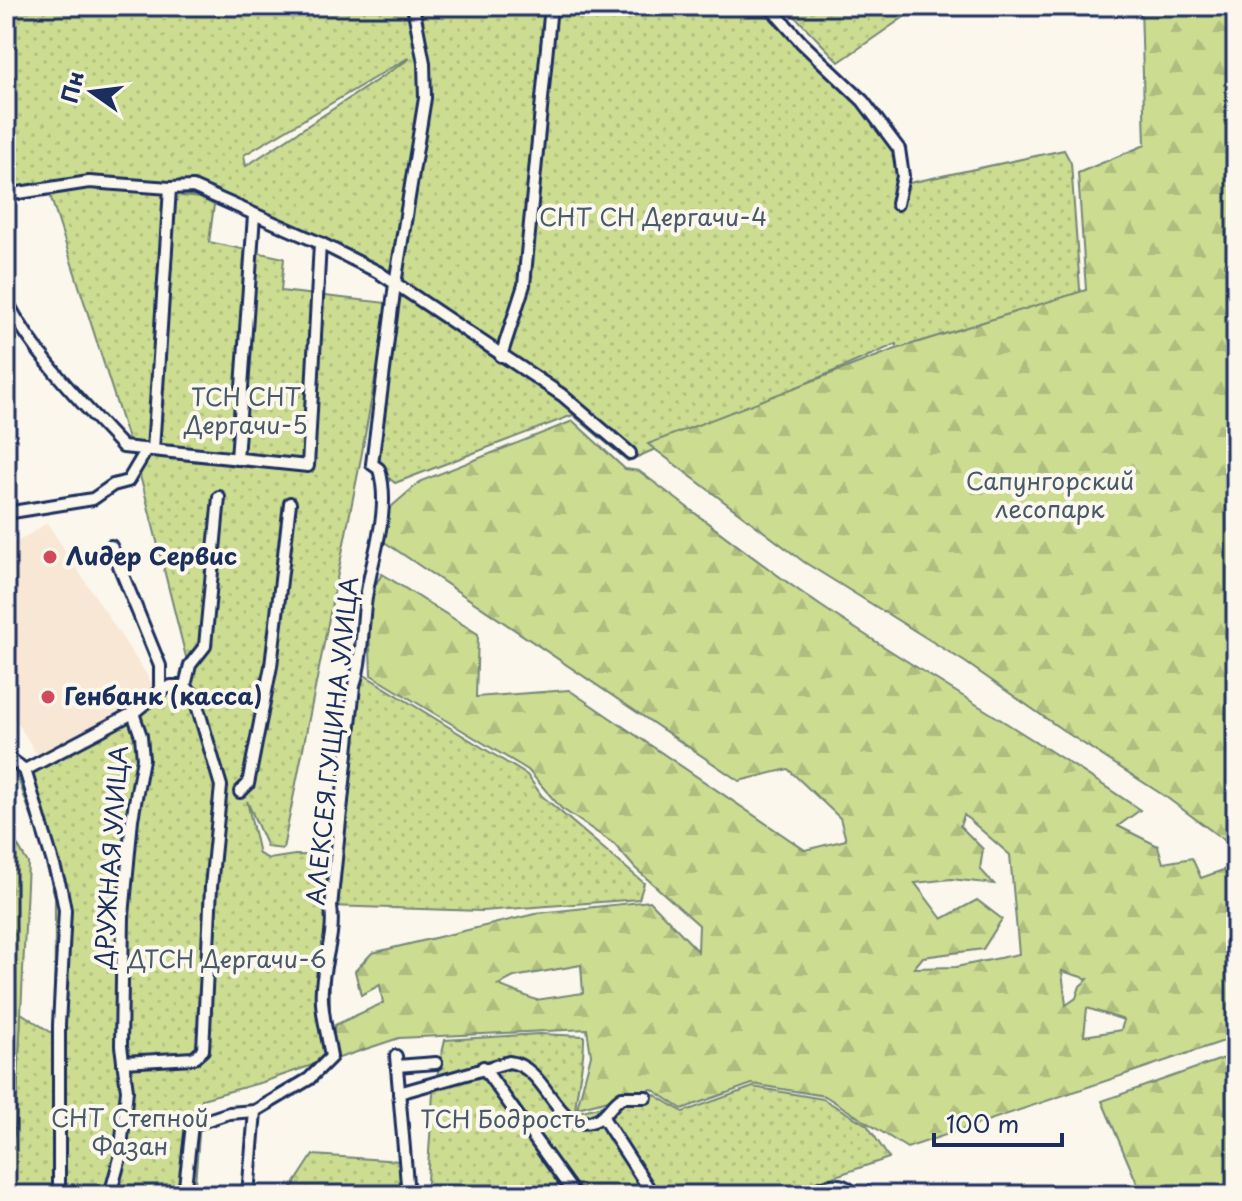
<svg xmlns="http://www.w3.org/2000/svg" width="1242" height="1201" font-family="'Playpen Sans',sans-serif">
<style>
.built{fill:#f9e7d6}
.grass{fill:url(#grass-dots);stroke:#748677;stroke-width:2;fill-rule:evenodd}
.forest{fill:url(#forest-firs);stroke:#748677;stroke-width:2;fill-rule:evenodd}
.lines{fill:none;stroke-linecap:round;stroke-linejoin:round}
.minor-casing{stroke:#1b2f5e;stroke-width:16}
.minor{stroke:#fbf7ec;stroke-width:10}
.poi-dot{fill:#d1495b;stroke:#fbf7ec;stroke-width:3}
.labels{text-anchor:middle;stroke-width:8;stroke-linejoin:round;paint-order:stroke}
.park-label{font-size:24px;fill:#475a6a;stroke:#fbf7ec}
.poi-label{font-size:24px;font-weight:bold;fill:#1b2f5e;stroke:#fbf7ec;text-anchor:start}
.street-label{font-size:24px;fill:#1b2f5e;stroke:#fbf7ec}
</style>
<defs>
<pattern id="grass-dots" width="8" height="8" patternUnits="userSpaceOnUse" patternTransform="scale(2)"><rect width="8" height="8" fill="#ccdc90"/><path d="M2 2h.1M6 6h.1" fill="none" stroke="#afbd7f" stroke-width="1.8" stroke-linecap="round"/></pattern>
<pattern id="forest-firs" width="22" height="20" patternUnits="userSpaceOnUse" patternTransform="scale(2)"><rect width="22" height="20" fill="#ccdc90"/><path d="M5 1l3.5 6h-7zM16 11l3.5 6h-7z" fill="#afbd7f"/></pattern>
</defs>
<rect width="100%" height="100%" fill="#fbf7ec"/>
<filter id="ink" filterUnits="userSpaceOnUse"><feTurbulence type="fractalNoise" baseFrequency=".0125" numOctaves="2"/><feDisplacementMap in="SourceGraphic" scale="16" xChannelSelector="R" yChannelSelector="G"/><feConvolveMatrix kernelMatrix="1 2 1 2 8 2 1 2 1" color-interpolation-filters="sRGB"/></filter>
<g filter="url(#ink)">
<!-- built -->
<polygon class="built" points="47,523 156,689 38,757 6,703 6,549"/>
<!-- grass -->
<g class="grass">
<path d="M20,6H763L859,105L894,150L909,183L1064,150L1071,163L1082,317L911,376L896,344L628,461L573,415L395,483L368,461L376,373L361,458L283,849L267,847L247,801L259,854L269,859L295,855L343,856L361,673L527,775L542,796L644,883L639,899L482,911L330,906V1059L263,1082L202,1099L194,1195H6V1175L16,1122L21,1013L52,1033L54,1124L55,897L41,844L15,770L63,746L132,706L135,722L136,713L164,692L187,689L218,764L192,681L143,486L49,192L6,187V12ZM408,58L409,59L246,166L244,155ZM209,194L346,250L390,273L386,303L281,291L284,258L209,242L214,205L200,198L181,196Z"/>
<polygon points="785,6 920,6 839,62"/>
<path d="M539,1034L584,1036C585,1063 576,1087 575,1113L652,1093L683,1112L753,1087L823,1099L867,1125L889,1158L779,1195H426L433,1094L445,1040Z"/>
<polygon points="313,1155 400,1161 404,1195 287,1195"/>
</g>
<!-- forest -->
<g class="forest">
<polygon points="1141,6 1236,6 1236,849 1166,797 1067,733 965,662 804,562 648,444 893,350 1086,290 1078,173 1145,145"/>
<path d="M573,421L625,469L639,471C700,516 759,564 821,606C926,676 1036,738 1140,810L1118,826L1158,846L1163,863L1192,858L1201,878L1226,869L1236,877V1037L907,1148L825,1096L752,1084L682,1109L652,1089L577,1108L591,1055L587,1029L399,1038L327,1062L335,1025L383,1003L380,985L361,995L355,971L372,953L539,913L650,901L698,951L699,925L635,868L614,844L561,808L528,770L371,675L368,597L382,574L478,634L476,697L569,690L805,850L846,840L840,818L788,769L739,781L383,541L384,513L421,481ZM964,815L1010,855L1019,954L956,967L914,968L923,957L983,949L1002,919L977,900L942,919L915,883L951,879L994,884L980,869L983,849L960,826ZM581,965L583,993L536,1000L498,985L514,977ZM1062,971L1088,979L1080,986L1076,998L1066,1005ZM1087,1008L1124,1020L1121,1030L1084,1036Z"/>
<polygon points="6,826 28,863 16,1122 6,1175 8,909"/>
<polygon points="1236,1054 1236,1195 1142,1195 1102,1101"/>
</g>
<g class="lines">
<defs>
<g id="minor">
<polyline points="769,6 802,43 863,101 899,149 903,176 897,204"/>
<polyline points="6,9 13,6"/>
<polyline points="6,195 89,182 170,188 193,187 320,243 378,272 562,395 630,453"/>
<path d="M6,300C36,357 80,401 123,447L308,466L320,243"/>
<polyline points="501,356 524,285 551,6"/>
<polyline points="153,450 170,188"/>
<polyline points="237,459 254,215"/>
<polyline points="6,513 93,499 113,485 128,481 147,449"/>
<polyline points="185,686 190,665 205,646 219,497"/>
<polyline points="6,756 25,770 133,713 160,691 160,666 111,546"/>
<polyline points="25,770 61,889 65,910 59,1025 59,1195"/>
<polyline points="240,792 248,784 271,666 290,503"/>
<polyline points="396,1056 408,1195"/>
<polyline points="123,1062 194,1058 203,1050 211,887 221,786 194,695 185,686 171,686 160,691"/>
<polyline points="397,1066 436,1063"/>
<polyline points="483,1067 575,1195"/>
<path d="M399,1093L509,1062C550,1067 556,1140 598,1119C608,1114 612,1103 622,1097H646"/>
<polyline points="602,1116 653,1195"/>
<polyline points="110,1195 120,1158 127,1090 121,1046 123,916 132,819 143,759 141,736 133,713"/>
<path d="M184,1195L192,1125L229,1113L255,1111L309,1079L331,1057C328,1035 320,1010 322,988C324,959 335,936 331,907L354,686C362,659 362,632 365,605C370,559 392,514 379,469L372,464L395,284L425,98L424,63L413,6"/>
<polyline points="248,1195 255,1111"/>
<path d="M803,1195C819,1188 841,1176 854,1195"/>
</g>
</defs>
<!-- minor casing -->
<use href="#minor" class="minor-casing"/>
<!-- minor -->
<use href="#minor" class="minor"/>
</g>
</g>
<!-- markers -->
<g class="poi-dot">
<circle cx="50" cy="557" r="8"/>
<circle cx="48" cy="697" r="8"/>
</g>
<g class="labels">
<!-- park labels -->
<g class="park-label">
<text x="653" y="226">СНТ СН Дергачи-4</text>
<text x="246" y="406">ТСН СНТ<tspan x="246" dy="28">Дергачи-5</tspan></text>
<text x="1050" y="490">Сапунгорский<tspan x="1050" dy="28">лесопарк</tspan></text>
<text x="227" y="968">ДТСН Дергачи-6</text>
<text x="130" y="1127">СНТ Степной<tspan x="130" dy="28">Фазан</tspan></text>
<text x="503" y="1128">ТСН Бодрость</text>
</g>
<!-- poi labels -->
<g class="poi-label">
<text x="66" y="565">Лидер Сервис</text>
<text x="64" y="705">Генбанк (касса)</text>
</g>
<!-- street labels -->
<g class="street-label">
<text transform="translate(333 741) rotate(-84)" y="8">АЛЕКСЕЯ ГУЩИНА УЛИЦА</text>
<text transform="translate(112 857) rotate(-86)" y="8">ДРУЖНАЯ УЛИЦА</text>
</g>
</g>
<!-- margin -->
<rect width="1242" height="1201" fill="none" stroke="#fbf7ec" stroke-width="32"/>
<rect x="16" y="16" width="1210" height="1169" fill="none" stroke="#1b2f5e" stroke-width="3" filter="url(#ink)"/>
<!-- north arrow -->
<g transform="translate(92 92) rotate(284)" stroke="#fbf7ec" stroke-width="6" paint-order="stroke">
<path d="M0-6L14 30L0 20L-14 30Z" fill="#1b2f5e"/>
<text y="-12" font-size="22" font-weight="bold" text-anchor="middle" fill="#1b2f5e">Пн</text>
</g>
<!-- scale -->
<path d="M934 1133v12h128v-12" fill="none" stroke="#1b2f5e" stroke-width="4"/>
<text x="946" y="1133" font-size="24" fill="#1b2f5e" stroke="#fbf7ec" stroke-width="6" paint-order="stroke">100 m</text>
</svg>
